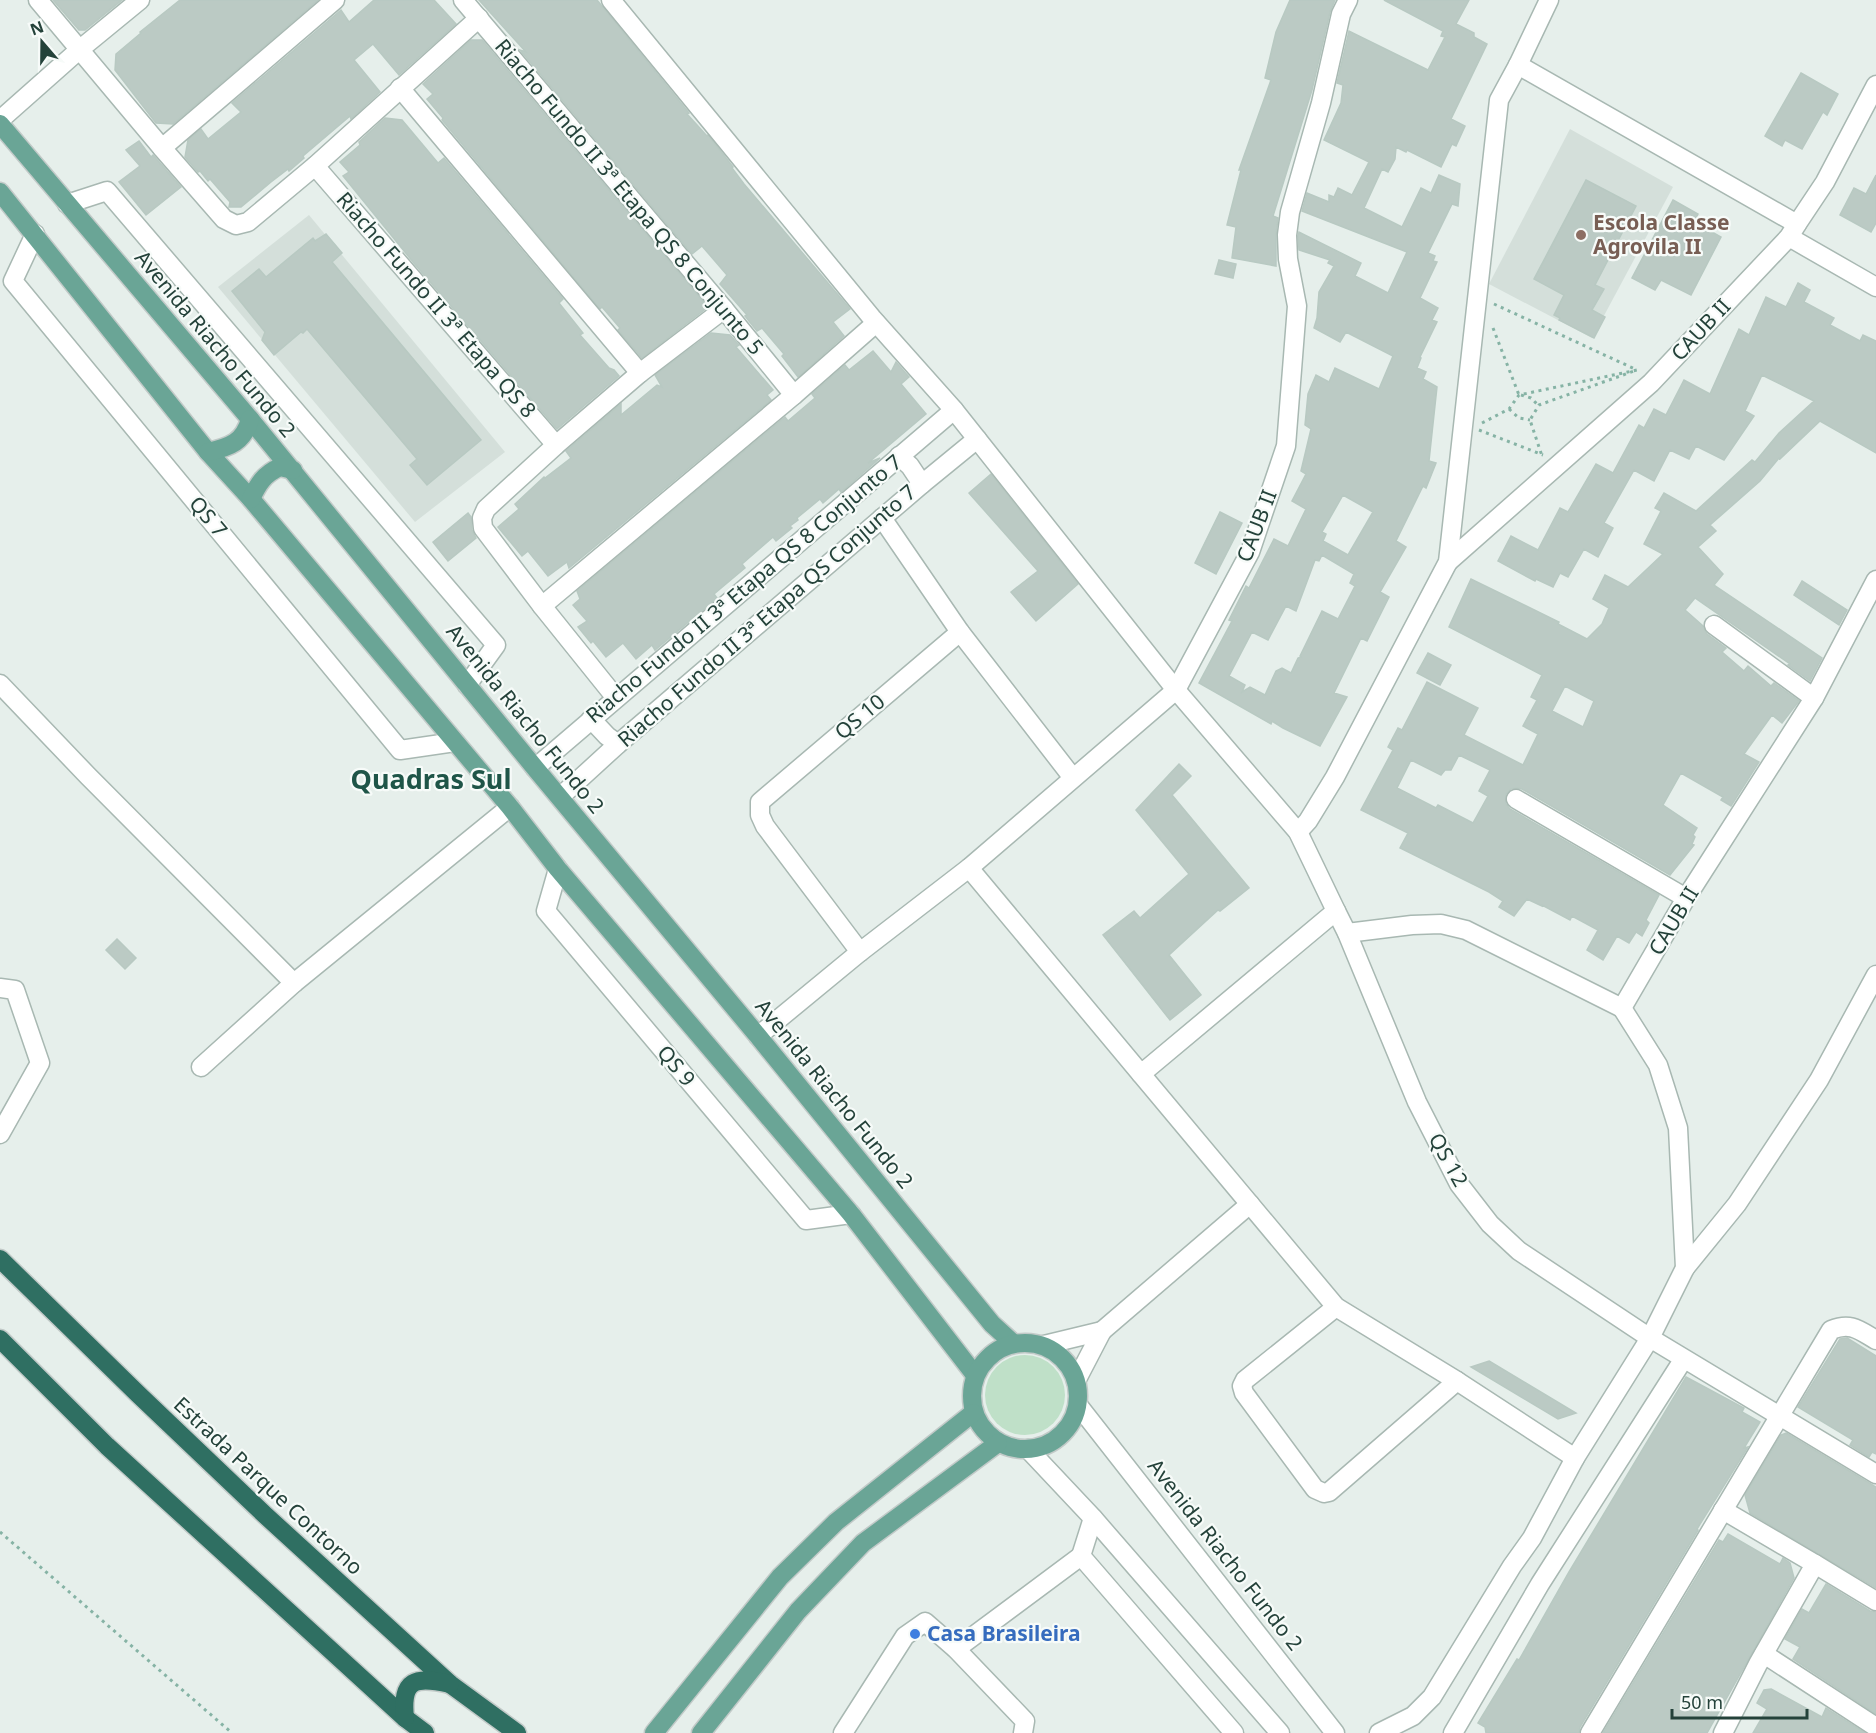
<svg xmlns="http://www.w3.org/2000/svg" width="1876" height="1733" font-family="'Noto Sans',sans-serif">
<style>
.built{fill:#d4dfda}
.green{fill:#bfe0c8}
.building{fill:#bbcac4;stroke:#b8c9c2;stroke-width:1.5;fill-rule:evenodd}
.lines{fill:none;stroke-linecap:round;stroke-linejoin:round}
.minor-casing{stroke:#a8b8b2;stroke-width:21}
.major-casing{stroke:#c2cac8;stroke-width:21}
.highway-casing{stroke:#c2cac8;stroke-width:21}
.path{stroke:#86b3a5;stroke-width:3;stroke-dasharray:3 4.5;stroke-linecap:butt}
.minor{stroke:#fff;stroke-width:18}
.major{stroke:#6aa596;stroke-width:18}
.highway{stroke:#2f6f62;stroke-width:18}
.education-dot{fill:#8d6e63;stroke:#f7fbf9;stroke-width:2}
.shop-dot{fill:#3f7fe0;stroke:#f7fbf9;stroke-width:2}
.labels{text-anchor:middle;stroke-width:4.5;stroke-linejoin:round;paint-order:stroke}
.street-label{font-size:21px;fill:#24423a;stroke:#f7fbf9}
.education-label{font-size:21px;font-weight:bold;fill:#785e54;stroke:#f7fbf9;text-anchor:start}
.shop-label{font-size:21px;font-weight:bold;fill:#366cbe;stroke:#f7fbf9;text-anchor:start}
.district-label{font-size:27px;font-weight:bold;fill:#1f5548;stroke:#f7fbf9}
</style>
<rect width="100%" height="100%" fill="#e6efeb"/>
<!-- built -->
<g class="built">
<polygon points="1570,129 1673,187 1592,338 1489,284"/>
<polygon points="309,215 505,452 415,522 218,287"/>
</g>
<!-- green -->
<circle class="green" cx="1025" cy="1395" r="40"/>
<!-- building -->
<g class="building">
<polygon points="53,0 122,0 85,30 79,30"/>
<polygon points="180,0 318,0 173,124 156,123 115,70 116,54 141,33 140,32"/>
<polygon points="374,0 434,0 456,24 399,75 373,44 354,60 380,92 351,119 350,116 303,156 304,158 289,171 288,169 271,182 241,207 229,207 230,202 210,179 208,181 200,171 198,172 185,157 188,140 201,129 208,139 241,112 232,103 341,10 349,22"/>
<polygon points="479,0 597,0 689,113 687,114 707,136 708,135 733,167 732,168 744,184 850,309 833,322 844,336 798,377 782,356 784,354 762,328 757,331 745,316 747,315 720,284 727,275 702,246 692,254 520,50 526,52"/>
<polygon points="1290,0 1335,0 1330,12 1312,90 1273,216 1278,218 1276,235 1276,266 1232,258 1236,227 1227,225 1241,170 1239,170 1271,80 1265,78 1276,32"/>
<path d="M1384,0H1469L1456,24L1474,33V37L1487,44L1451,119L1465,126L1456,146L1452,144L1441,167L1407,150L1406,152L1396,147L1395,159L1388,172L1382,169L1364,208L1402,227L1421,188L1431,193L1439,175L1460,184L1458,206L1452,204L1428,253L1435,256L1433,261L1437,262L1420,298L1438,308L1432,320L1437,322L1420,357L1421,358L1417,368L1426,372L1423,379L1437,387L1429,461L1436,463L1426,488L1423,486L1396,541L1406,547L1380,592L1389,597L1367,641L1361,638L1334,693L1347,697L1320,746L1283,728L1272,721L1271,724L1199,683L1232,621L1229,620L1246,586L1249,588L1274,539L1288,546L1306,509L1292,501L1306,474L1301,471L1311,429L1305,425L1308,394L1316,375L1329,382L1335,368L1379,389L1393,356L1346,332L1340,342L1314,328L1317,318L1319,292L1334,266L1328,263L1330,260L1299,250L1298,236L1299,232L1361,263L1355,276L1388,293L1407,252L1302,211L1307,193L1329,202V195L1334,197L1338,188L1352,195L1369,162L1324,140L1341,103L1343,85L1337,83L1349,31L1428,70L1445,37L1441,36L1443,31ZM1343,495L1373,512L1348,555L1323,541L1326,534L1322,532ZM1322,555L1354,574L1350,583L1355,586L1338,619L1322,611L1300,656L1301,657L1298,658L1291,673L1282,668L1276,671L1265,695L1250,687L1242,692L1245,685L1229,676L1252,632L1268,640L1286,606L1296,611L1315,560L1319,561Z"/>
<polygon points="471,40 482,40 708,307 642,358 618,330 620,328 602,307 600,309 442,120 443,118 427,99 433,94 423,84"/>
<polygon points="1801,73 1838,94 1827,115 1823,112 1802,149 1785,140 1782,146 1765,136"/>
<polygon points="385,118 402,120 438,163 444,158 563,299 559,303 583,333 580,335 609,368 614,370 619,376 557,429 413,262 343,176 349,172 340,162 360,145 359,142"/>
<polygon points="139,141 151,157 153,155 181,187 146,215 119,182 140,166 126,150"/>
<polygon points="1876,175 1876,223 1871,232 1840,215 1854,188 1866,194"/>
<polygon points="1586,180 1636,206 1595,285 1604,289 1592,310 1605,317 1594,338 1559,320 1560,318 1554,315 1564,295 1534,279"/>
<polygon points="1673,200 1698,214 1694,222 1721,237 1691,295 1661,280 1655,290 1632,278"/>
<polygon points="326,234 342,253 332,262 481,440 427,485 410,465 417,459 307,329 303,333 301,332 274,355 262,340 265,332 232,291 259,269 266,277 313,238 315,241"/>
<polygon points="1219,260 1236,264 1233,278 1215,274"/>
<path d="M1798,283L1810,290L1804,302L1834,318L1830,325L1860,341L1863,335L1876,341V453L1820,421L1780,459L1779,458L1760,481L1710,525L1716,531L1698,547L1723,574L1714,585L1822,658L1810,681L1788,665L1790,664L1695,598L1685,610L1703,626L1707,634L1726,648L1722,652L1744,671L1748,666L1771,686L1774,683L1799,701L1782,723L1772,715L1744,754L1759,762L1731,806L1721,800L1723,797L1681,773L1663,805L1697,828L1693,835L1695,837L1692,844L1694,845L1670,875L1522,789L1517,788L1511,789L1506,794V804L1510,809L1659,895L1646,920L1649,923L1642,936L1636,932L1629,943L1617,936L1603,960L1587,950L1598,930L1572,916L1570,920L1542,905V906L1527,899L1514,916L1499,907L1503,901L1489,892L1400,848L1408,833L1361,810L1393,750L1388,747L1398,728L1402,730L1427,682L1478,708L1464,735L1523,765L1538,734L1523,726L1537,700L1531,697L1542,675L1449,627L1471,579L1559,622L1558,624L1587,639L1602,624L1609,608L1593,599L1605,575L1628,587L1663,554L1644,544L1661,511L1655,508L1664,493L1696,511L1752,460L1755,462L1779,433L1814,401L1762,375L1745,411L1754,416L1724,460L1696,446L1689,459L1670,450L1654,481L1634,470L1604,523L1613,528L1598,557L1584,549L1568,577L1560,573L1553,587L1536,579L1535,581L1498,561L1511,536L1538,550L1560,508L1568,512L1596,464L1613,473L1639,425L1644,428L1654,409L1666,415L1684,380L1710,394L1739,329L1749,335L1766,297L1786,307ZM1565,686L1594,701L1583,727L1552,711ZM1459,755L1490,770L1479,791L1488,796L1473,823L1438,805L1436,808L1397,788L1411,760L1441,775L1445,770H1451Z"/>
<polygon points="711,333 730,335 739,345 736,347 773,390 767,395 771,400 569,568 567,562 548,576 528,551 522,556 498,527 519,509 515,504 544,477 545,478 571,458 566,451 621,404 621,415 657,385 662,387 655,375"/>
<polygon points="873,351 891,372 896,362 909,377 901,384 926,414 868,463 880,458 841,492 839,489 823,503 820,499 797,518 798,520 790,526 792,528 776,541 773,537 742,564 745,568 714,594 717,598 655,650 652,645 636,659 623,643 606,657 593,641 591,643 578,627 587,621 573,605 580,599 577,591 785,417 788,421 815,398 812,394 845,365 849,370"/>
<polygon points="991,474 1078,584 1036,621 1011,592 1038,571 969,493"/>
<polygon points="1220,512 1242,523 1216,574 1195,563"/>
<polygon points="468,513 471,517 472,530 476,538 448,561 433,542"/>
<polygon points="1802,581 1847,610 1839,625 1794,595"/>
<polygon points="1428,653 1451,665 1440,685 1417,673"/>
<polygon points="1179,764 1191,776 1172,795 1249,888 1220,911 1218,910 1169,955 1201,995 1170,1020 1103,935 1134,911 1140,918 1189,874 1136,810"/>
<polygon points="117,939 136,958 125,969 106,950"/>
<polygon points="1847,1338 1876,1356 1876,1454 1872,1452 1869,1457 1850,1445 1853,1440 1798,1407 1840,1339"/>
<polygon points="1489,1361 1576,1413 1558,1419 1471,1367"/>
<polygon points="1686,1377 1744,1408 1742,1412 1760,1422 1744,1448 1748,1447 1697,1529 1698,1530 1580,1727 1579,1733 1486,1733 1485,1727 1478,1723 1517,1659 1519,1660 1569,1572"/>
<polygon points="1786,1433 1876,1487 1876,1588 1750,1513 1745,1495 1781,1435"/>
<polygon points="1728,1534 1780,1564 1783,1558 1790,1563 1794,1578 1707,1733 1603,1733 1719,1540 1723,1542"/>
<polygon points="1826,1584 1870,1611 1876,1612 1876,1714 1793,1659 1800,1647 1785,1639 1802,1609 1809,1613"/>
<polygon points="1771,1689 1822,1717 1826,1708 1865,1733 1753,1733 1767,1709 1757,1703 1764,1690"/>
</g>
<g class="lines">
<defs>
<g id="minor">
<polyline points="38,0 162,148 335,0"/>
<polyline points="463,0 724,309 794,395"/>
<polyline points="611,0 872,318 954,410 1176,690 1298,832 1336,911 1141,1074 969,868"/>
<polyline points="1518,65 1797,224 1825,182 1876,85"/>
<polyline points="400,88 640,373"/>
<polyline points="0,120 79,50 140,0"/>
<polyline points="162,148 224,219 236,225 248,222 315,166 479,18"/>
<polyline points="315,166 556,445"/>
<polyline points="67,204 107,191 496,645 467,685"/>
<polyline points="35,234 13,281 400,750 455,742"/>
<polyline points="1789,237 1876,287"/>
<polyline points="899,456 910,466 922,484"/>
<polyline points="882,518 960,632 1073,778"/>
<polyline points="1448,562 1651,383 1789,237 1797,224"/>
<polyline points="542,606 794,395 876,323"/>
<polyline points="1714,625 1814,698"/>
<polyline points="0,684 88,776 294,983"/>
<polyline points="616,698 542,606 483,528 482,518 486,509 556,445 640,373 724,309"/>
<polyline points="591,719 607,736 618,744"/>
<polyline points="535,768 954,410"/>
<polyline points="560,797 618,744 922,484 977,439"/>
<polyline points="1516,799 1686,898"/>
<polyline points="1298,832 1308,821 1335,777 1448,562 1499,100 1518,65 1549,0"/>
<polyline points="558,869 546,911 806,1220 851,1214"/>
<polyline points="1336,911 1347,933 1417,1102 1459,1184 1490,1224 1519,1251 1650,1338 1876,1474"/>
<polyline points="1347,933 1412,925 1441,924 1466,930 1622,1008 1686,898 1814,698 1876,580"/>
<polyline points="860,952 765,826 760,815 760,802 960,632"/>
<polyline points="0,988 15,990 40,1063 0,1134"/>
<polyline points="758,1036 860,952 969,868 1176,690 1250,552 1286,446 1297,306 1288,259 1287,235 1290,212 1321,103 1341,14 1348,0"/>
<polyline points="201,1067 294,983 510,807"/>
<polyline points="1141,1074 1336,1307 1457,1381 1575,1458"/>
<polyline points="1685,1268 1737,1204 1819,1080 1876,975"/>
<polyline points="1336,1307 1245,1380 1242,1386 1244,1393 1315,1489 1324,1493 1329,1492 1457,1381"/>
<polyline points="1102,1331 1250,1204"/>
<polyline points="1044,1345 1102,1331 1076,1381"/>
<polyline points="1078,1405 1335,1733"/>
<polyline points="1028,1449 1093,1518 1280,1733"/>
<polyline points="1723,1510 1815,1564 1758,1664 1723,1733"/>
<polyline points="1093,1518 1081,1556 1234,1733"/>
<polyline points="1815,1564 1876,1601"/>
<polyline points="956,1649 1081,1556"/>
<polyline points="1764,1654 1876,1727"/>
<polyline points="843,1733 905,1636 925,1622 956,1649 1025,1721 1023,1733"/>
<polyline points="1379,1733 1413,1716 1432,1697 1512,1566 1532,1538 1575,1458 1650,1338 1685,1268 1678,1128 1658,1065 1622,1008"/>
<polyline points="1453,1733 1540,1584 1683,1360"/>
<path d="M1590,1733L1831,1330C1851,1322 1859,1330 1876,1340"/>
</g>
<g id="major">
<polyline points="0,124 250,419 535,768 758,1036 992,1324 1013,1343"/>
<polyline points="0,192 208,452 251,499 510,807 558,869 851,1214 975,1375"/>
<path d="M208,452C230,447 244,442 250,419"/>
<path d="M251,499C258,484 264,474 280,467L293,470"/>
<circle cx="1025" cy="1396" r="53"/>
<polyline points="654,1733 780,1577 836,1522 973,1413"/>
<polyline points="701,1733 798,1611 863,1543 998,1443"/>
</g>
<g id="highway">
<polyline points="0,1259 138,1394 265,1515 450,1684 517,1733"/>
<polyline points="0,1339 107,1446 405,1718 425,1733"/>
<path d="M405,1718C401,1679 415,1676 450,1684"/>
</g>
</defs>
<!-- minor casing -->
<use href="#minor" class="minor-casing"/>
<!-- major casing -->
<use href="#major" class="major-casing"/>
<!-- highway casing -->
<use href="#highway" class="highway-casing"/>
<!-- path -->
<g class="path">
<polyline points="1494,304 1637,370"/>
<polyline points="1493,328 1519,395"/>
<polyline points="1521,395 1531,398 1538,405"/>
<polyline points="1509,409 1519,418 1530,420"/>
<polyline points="1482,423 1509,409 1519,395 1637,370 1539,405 1530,420 1542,456"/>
<polyline points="1479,430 1543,455"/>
<polyline points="0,1532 232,1733"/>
</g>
<!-- minor -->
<use href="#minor" class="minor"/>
<!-- major -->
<use href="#major" class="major"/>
<!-- highway -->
<use href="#highway" class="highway"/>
</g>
<!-- markers -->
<circle class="education-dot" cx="1581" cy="235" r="6"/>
<circle class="shop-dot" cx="915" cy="1634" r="6"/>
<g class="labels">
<!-- street labels -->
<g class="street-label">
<text transform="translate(629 197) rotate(50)" y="7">Riacho Fundo II 3ª Etapa QS 8 Conjunto 5</text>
<text transform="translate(436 305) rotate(49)" y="7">Riacho Fundo II 3ª Etapa QS 8</text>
<text transform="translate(1701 330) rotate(-47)" y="7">CAUB II</text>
<text transform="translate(215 344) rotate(50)" y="7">Avenida Riacho Fundo 2</text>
<text transform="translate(208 517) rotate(50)" y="7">QS 7</text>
<text transform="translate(1257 526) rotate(-69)" y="7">CAUB II</text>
<text transform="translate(744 589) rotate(-40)" y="7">Riacho Fundo II 3ª Etapa QS 8 Conjunto 7</text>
<text transform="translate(767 616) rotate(-41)" y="7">Riacho Fundo II 3ª Etapa QS Conjunto 7</text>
<text transform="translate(860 717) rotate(-40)" y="7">QS 10</text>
<text transform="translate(525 719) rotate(51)" y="7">Avenida Riacho Fundo 2</text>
<text transform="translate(1674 921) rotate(-59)" y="7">CAUB II</text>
<text transform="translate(676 1066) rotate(50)" y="7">QS 9</text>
<text transform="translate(834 1094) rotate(51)" y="7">Avenida Riacho Fundo 2</text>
<text transform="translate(1448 1160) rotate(61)" y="7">QS 12</text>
<text transform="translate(268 1486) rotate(43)" y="7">Estrada Parque Contorno</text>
<text transform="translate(1225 1555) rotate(52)" y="7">Avenida Riacho Fundo 2</text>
</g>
<!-- education labels -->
<g class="education-label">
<text x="1593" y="230">Escola Classe<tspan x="1593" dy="24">Agrovila II</tspan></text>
</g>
<!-- shop labels -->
<g class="shop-label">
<text x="927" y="1641">Casa Brasileira</text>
</g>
<!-- district labels -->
<g class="district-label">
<text x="431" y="789">Quadras Sul</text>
</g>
</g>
<!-- north arrow -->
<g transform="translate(42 42) rotate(340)" stroke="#f7fbf9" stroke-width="4.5" paint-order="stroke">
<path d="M0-4.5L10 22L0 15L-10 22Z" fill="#24423a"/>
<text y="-9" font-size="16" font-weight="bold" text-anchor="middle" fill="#24423a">N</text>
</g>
<!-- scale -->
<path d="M1672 1709v9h135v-9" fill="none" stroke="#24423a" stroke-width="3"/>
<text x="1681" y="1709" font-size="18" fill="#24423a" stroke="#f7fbf9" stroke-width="4.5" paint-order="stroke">50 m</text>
</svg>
